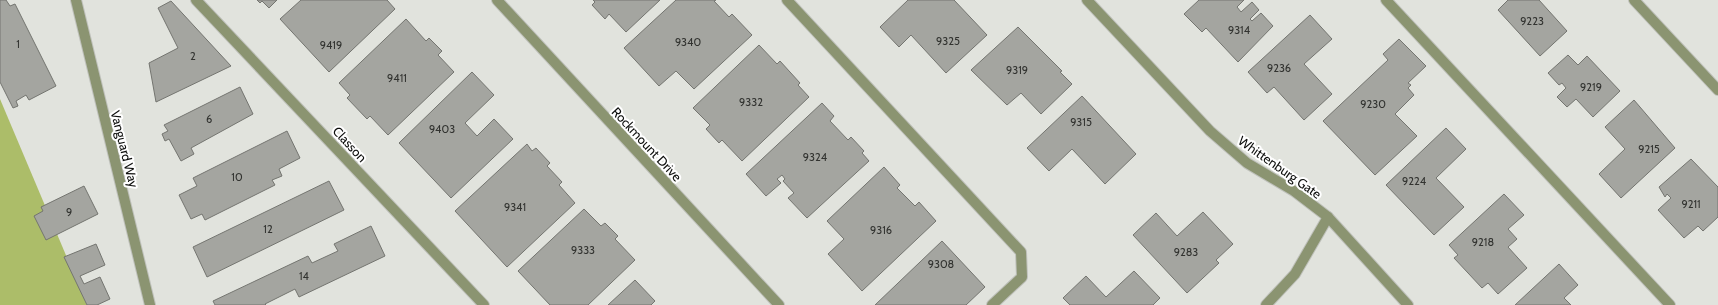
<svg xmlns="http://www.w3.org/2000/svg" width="1718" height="305" font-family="Cabin,sans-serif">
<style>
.forest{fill:#acbd69}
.building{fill:#a4a5a0;stroke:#747570}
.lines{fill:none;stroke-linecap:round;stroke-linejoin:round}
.lane-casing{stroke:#bfc1bb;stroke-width:12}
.street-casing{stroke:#bfc1bb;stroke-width:12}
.lane{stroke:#8b9471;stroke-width:10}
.street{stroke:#8b9471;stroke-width:10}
.labels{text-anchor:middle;stroke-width:4;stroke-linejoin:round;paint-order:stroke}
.number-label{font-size:11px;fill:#323330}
.street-label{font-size:13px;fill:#0c0d0b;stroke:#fff}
</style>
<rect width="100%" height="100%" fill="#e1e3dd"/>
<!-- forest -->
<polygon class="forest" points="0,99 87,305 0,305"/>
<!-- building -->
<g class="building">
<polygon points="0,0 6,0 10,6 15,4 56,86 29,100 26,95 16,101 18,106 13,108 0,82"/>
<polygon points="257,0 277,0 269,8 262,1 260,3"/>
<polygon points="301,0 387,0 395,9 329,72 280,19"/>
<polygon points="593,0 660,0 626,32 609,14 605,19 592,5 595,2"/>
<polygon points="676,0 716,0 714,1 729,17 732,14 752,35 694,89 676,71 659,86 624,48"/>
<polygon points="908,0 954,0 987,35 946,73 911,35 899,47 880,27"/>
<polygon points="1199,0 1244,0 1237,7 1241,12 1252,2 1259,10 1250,19 1252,21 1261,13 1273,26 1238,62 1206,28 1202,32 1184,14"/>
<polygon points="1508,0 1539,0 1567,31 1540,56 1498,10"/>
<polygon points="171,1 231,66 156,102 149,63 178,48 158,8"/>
<polygon points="1310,15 1332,39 1304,64 1332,94 1304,120 1274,87 1267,93 1248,72"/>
<polygon points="406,19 426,41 429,38 442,51 438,55 454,72 388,135 370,116 367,119 347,98 350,95 339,83"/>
<polygon points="1018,27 1062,71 1060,72 1072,84 1041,114 1021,93 1007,105 971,70"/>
<polygon points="1399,39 1426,66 1408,83 1411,85 1408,88 1414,95 1395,114 1417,136 1375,175 1323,121 1388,60 1383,54"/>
<polygon points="759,45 777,64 780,61 800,83 798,85 809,97 742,161 722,140 719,143 706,129 710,125 693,108"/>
<polygon points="1568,55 1578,65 1587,56 1620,91 1593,117 1576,99 1567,107 1557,97 1566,88 1562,83 1559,85 1548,73"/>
<polygon points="472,72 494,95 465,123 477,136 494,119 513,139 451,198 399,143"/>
<polygon points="240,87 253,114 191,148 194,154 181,161 169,139 165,141 162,134 168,131 164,125"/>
<polygon points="1082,96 1136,154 1105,184 1072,149 1049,171 1027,148"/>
<polygon points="1634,100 1675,148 1621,198 1599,174 1625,149 1605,127"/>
<polygon points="822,103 834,116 830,121 848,140 851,137 864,151 862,153 869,161 807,218 788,198 794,193 783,181 785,179 782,175 777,179 781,183 766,196 746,174"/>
<polygon points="1446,128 1466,149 1436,178 1464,207 1434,235 1386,185"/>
<polygon points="287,131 300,158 279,169 282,176 272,180 275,185 205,220 202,214 191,219 179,195 197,186 193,178"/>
<polygon points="527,144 532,151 536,148 550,163 547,166 562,182 559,185 575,203 507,267 455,211"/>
<polygon points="1691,159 1718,187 1718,217 1703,231 1698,226 1684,238 1658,210 1671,198 1667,194 1665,197 1659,187"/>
<polygon points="884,167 900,185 897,188 915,206 919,202 936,221 862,291 828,254 844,239 827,221"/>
<polygon points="329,181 344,210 207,277 193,247"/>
<polygon points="84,186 98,214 46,240 34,216 43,211 41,207"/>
<polygon points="1504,194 1524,215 1508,229 1517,239 1508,247 1527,268 1498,294 1488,283 1482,288 1454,258 1458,255 1449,245"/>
<polygon points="584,209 601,226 605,223 618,236 615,239 635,260 588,305 550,305 518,271"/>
<polygon points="1203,212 1233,244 1216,260 1219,263 1187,293 1133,235 1156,213 1177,236"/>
<polygon points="371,226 385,256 299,297 295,289 265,304 266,305 215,305 213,301 308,256 312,263 338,251 334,244"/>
<polygon points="942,241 985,287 966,305 875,305"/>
<polygon points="96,244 105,265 80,276 84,284 100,277 110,299 97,305 87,305 64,257"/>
<polygon points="1559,264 1578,285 1564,298 1571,305 1515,305"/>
<polygon points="1134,271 1160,298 1153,305 1070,305 1063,298 1086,276 1106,297"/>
<polygon points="635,280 655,301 651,305 608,305"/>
</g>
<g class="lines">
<defs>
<g id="lane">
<polyline points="196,0 484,305"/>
<polyline points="787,0 1021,252 1022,277 992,305"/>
<polyline points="1386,0 1670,305"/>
</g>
<g id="street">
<polyline points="76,0 150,305"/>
<polyline points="497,0 779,305"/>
<polyline points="1087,0 1210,131 1247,163 1294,191 1328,217 1408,305"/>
<polyline points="1634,0 1718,90"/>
<polyline points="1266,305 1295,274 1328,217"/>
</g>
</defs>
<!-- lane casing -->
<use href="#lane" class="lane-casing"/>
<!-- street casing -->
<use href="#street" class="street-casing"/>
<!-- lane -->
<use href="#lane" class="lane"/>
<!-- street -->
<use href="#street" class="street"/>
</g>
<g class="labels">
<!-- number labels -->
<g class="number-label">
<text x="1532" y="25">9223</text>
<text x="1239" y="34">9314</text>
<text x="948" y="45">9325</text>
<text x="688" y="46">9340</text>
<text x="18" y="48">1</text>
<text x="331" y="49">9419</text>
<text x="193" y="60">2</text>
<text x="1279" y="72">9236</text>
<text x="1017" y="74">9319</text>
<text x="397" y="82">9411</text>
<text x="1591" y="91">9219</text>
<text x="751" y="106">9332</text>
<text x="1373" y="108">9230</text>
<text x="209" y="123">6</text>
<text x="1081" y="126">9315</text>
<text x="442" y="133">9403</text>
<text x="1649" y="153">9215</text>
<text x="815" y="161">9324</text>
<text x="237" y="181">10</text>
<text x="1414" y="185">9224</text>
<text x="1691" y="208">9211</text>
<text x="515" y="211">9341</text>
<text x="69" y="216">9</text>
<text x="268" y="233">12</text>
<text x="881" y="234">9316</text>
<text x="1483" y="246">9218</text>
<text x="583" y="254">9333</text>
<text x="1186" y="256">9283</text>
<text x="941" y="268">9308</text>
<text x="304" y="280">14</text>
</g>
<!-- street labels -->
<g class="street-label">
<text transform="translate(350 144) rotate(47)" y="5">Classon</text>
<text transform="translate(647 144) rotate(47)" y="5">Rockmount Drive</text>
<text transform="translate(125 149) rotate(76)" y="5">Vanguard Way</text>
<text transform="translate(1280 167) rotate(35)" y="5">Whittenburg Gate</text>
</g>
</g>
</svg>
